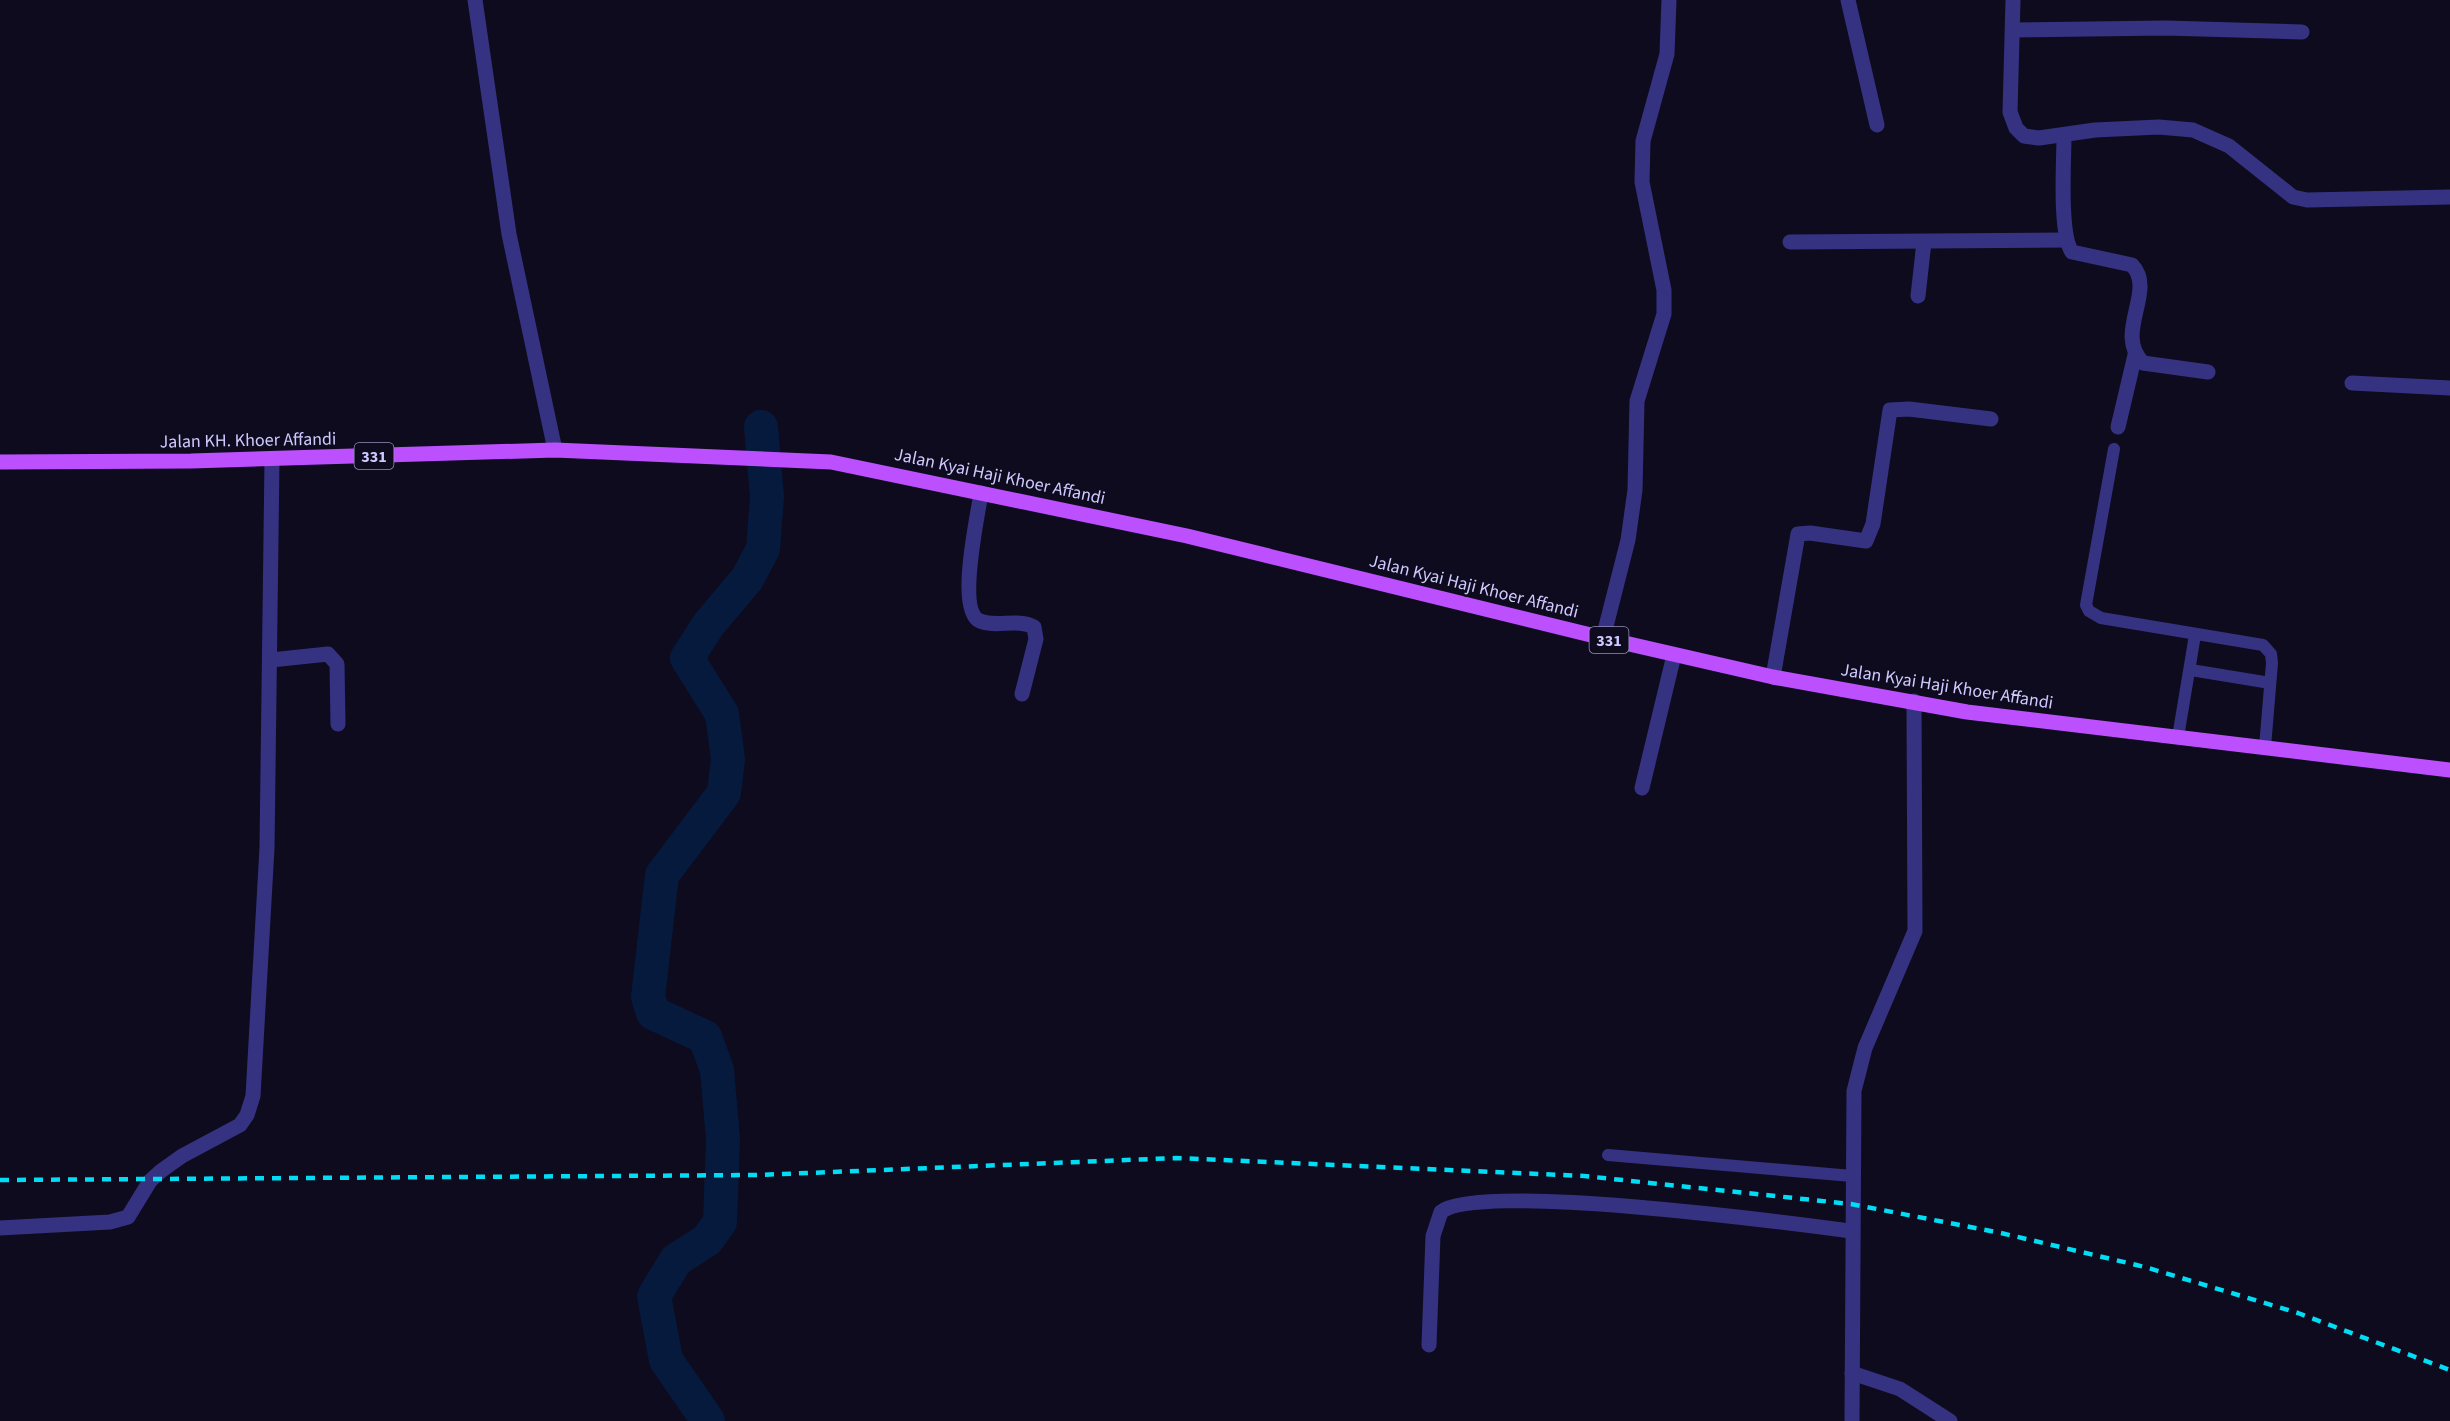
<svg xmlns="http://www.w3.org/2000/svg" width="2450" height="1421" font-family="'Source Sans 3',sans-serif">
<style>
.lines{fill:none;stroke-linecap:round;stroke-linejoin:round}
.river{stroke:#061a3d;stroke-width:34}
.lane{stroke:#353381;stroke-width:12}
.street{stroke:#353381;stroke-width:15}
.primary{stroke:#bc50ff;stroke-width:15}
.rail{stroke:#00ddf4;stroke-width:4.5;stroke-dasharray:9 8;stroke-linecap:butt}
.labels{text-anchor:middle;stroke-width:5;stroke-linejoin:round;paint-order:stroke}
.shield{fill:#0e0b1f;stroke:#9590bc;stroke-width:1.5}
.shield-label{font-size:16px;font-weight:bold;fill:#cfc9ff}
.street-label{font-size:18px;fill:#cfc9ff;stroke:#0e0b1f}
</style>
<rect width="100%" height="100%" fill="#0e0b1f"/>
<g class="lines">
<!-- river -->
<polyline class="river" points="708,1421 666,1360 654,1296 676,1260 707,1240 720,1222 723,1139 717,1070 705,1037 653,1013 648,997 662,875 724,793 728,759 722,714 687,658 709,624 747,579 763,549 767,497 761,427"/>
<!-- lane -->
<g class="lane">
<polyline points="2114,449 2086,605 2089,611 2101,618 2263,645 2271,654 2272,663 2265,747"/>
<polyline points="2191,670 2270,683"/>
<polyline points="2178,737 2195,635"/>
<polyline points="1608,1155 1852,1176"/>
</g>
<!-- street -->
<g class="street">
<polyline points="475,0 509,234 555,450"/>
<polyline points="1848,0 1877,125"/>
<polyline points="2013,0 2010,112 2016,128 2024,136 2039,138 2095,130 2159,127 2193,130 2229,146 2293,197 2307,200 2450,197"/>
<polyline points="2013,30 2166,28 2302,32"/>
<path d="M2064,136C2064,160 2059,234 2072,252L2132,265C2157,291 2113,333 2143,363L2208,372"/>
<polyline points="1790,242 2066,240"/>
<polyline points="1918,296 1924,242"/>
<polyline points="2352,383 2450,388"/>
<polyline points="2118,427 2135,355"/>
<path d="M981,493C978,515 956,611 980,621C996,628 1018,618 1034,627L1036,639L1022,694"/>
<polyline points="1603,638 1628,540 1635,490 1637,401 1664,314 1664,290 1642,182 1643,141 1667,54 1669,0"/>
<polyline points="271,660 328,654 337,664 338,724"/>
<polyline points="1773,677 1798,534 1810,533 1866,541 1873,524 1890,410 1909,409 1991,419"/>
<polyline points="1642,788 1674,655"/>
<polyline points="0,1228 110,1222 128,1217 150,1181 161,1171 182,1156 240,1125 247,1115 253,1096 267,848 272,459"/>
<path d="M1429,1345L1433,1236L1441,1212C1478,1181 1789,1223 1851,1231"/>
<polyline points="1852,1373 1900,1389 1950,1421"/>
<polyline points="1852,1421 1854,1091 1865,1048 1915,931 1914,701"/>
</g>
<!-- primary -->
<polyline class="primary" points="0,462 191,461 555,450 831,462 1187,536 1603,638 1773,677 1967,712 2450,770"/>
<!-- rail -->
<polyline class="rail" points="0,1180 758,1175 1176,1158 1584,1176 1851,1204 2001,1233 2145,1267 2298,1313 2450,1370"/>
</g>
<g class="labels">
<!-- shield labels -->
<g class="shield">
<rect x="354.5" y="443" width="39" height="26" rx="4.5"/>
<rect x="1589.5" y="627" width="39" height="26" rx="4.5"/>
</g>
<g class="shield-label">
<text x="374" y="462">331</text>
<text x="1609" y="646">331</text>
</g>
<!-- street labels -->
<g class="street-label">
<text transform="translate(248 440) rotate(-1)" y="6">Jalan KH. Khoer Affandi</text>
<text transform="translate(1000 476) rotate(12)" y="6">Jalan Kyai Haji Khoer Affandi</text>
<text transform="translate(1474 586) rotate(14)" y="6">Jalan Kyai Haji Khoer Affandi</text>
<text transform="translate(1947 686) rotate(9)" y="6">Jalan Kyai Haji Khoer Affandi</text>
</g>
</g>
</svg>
